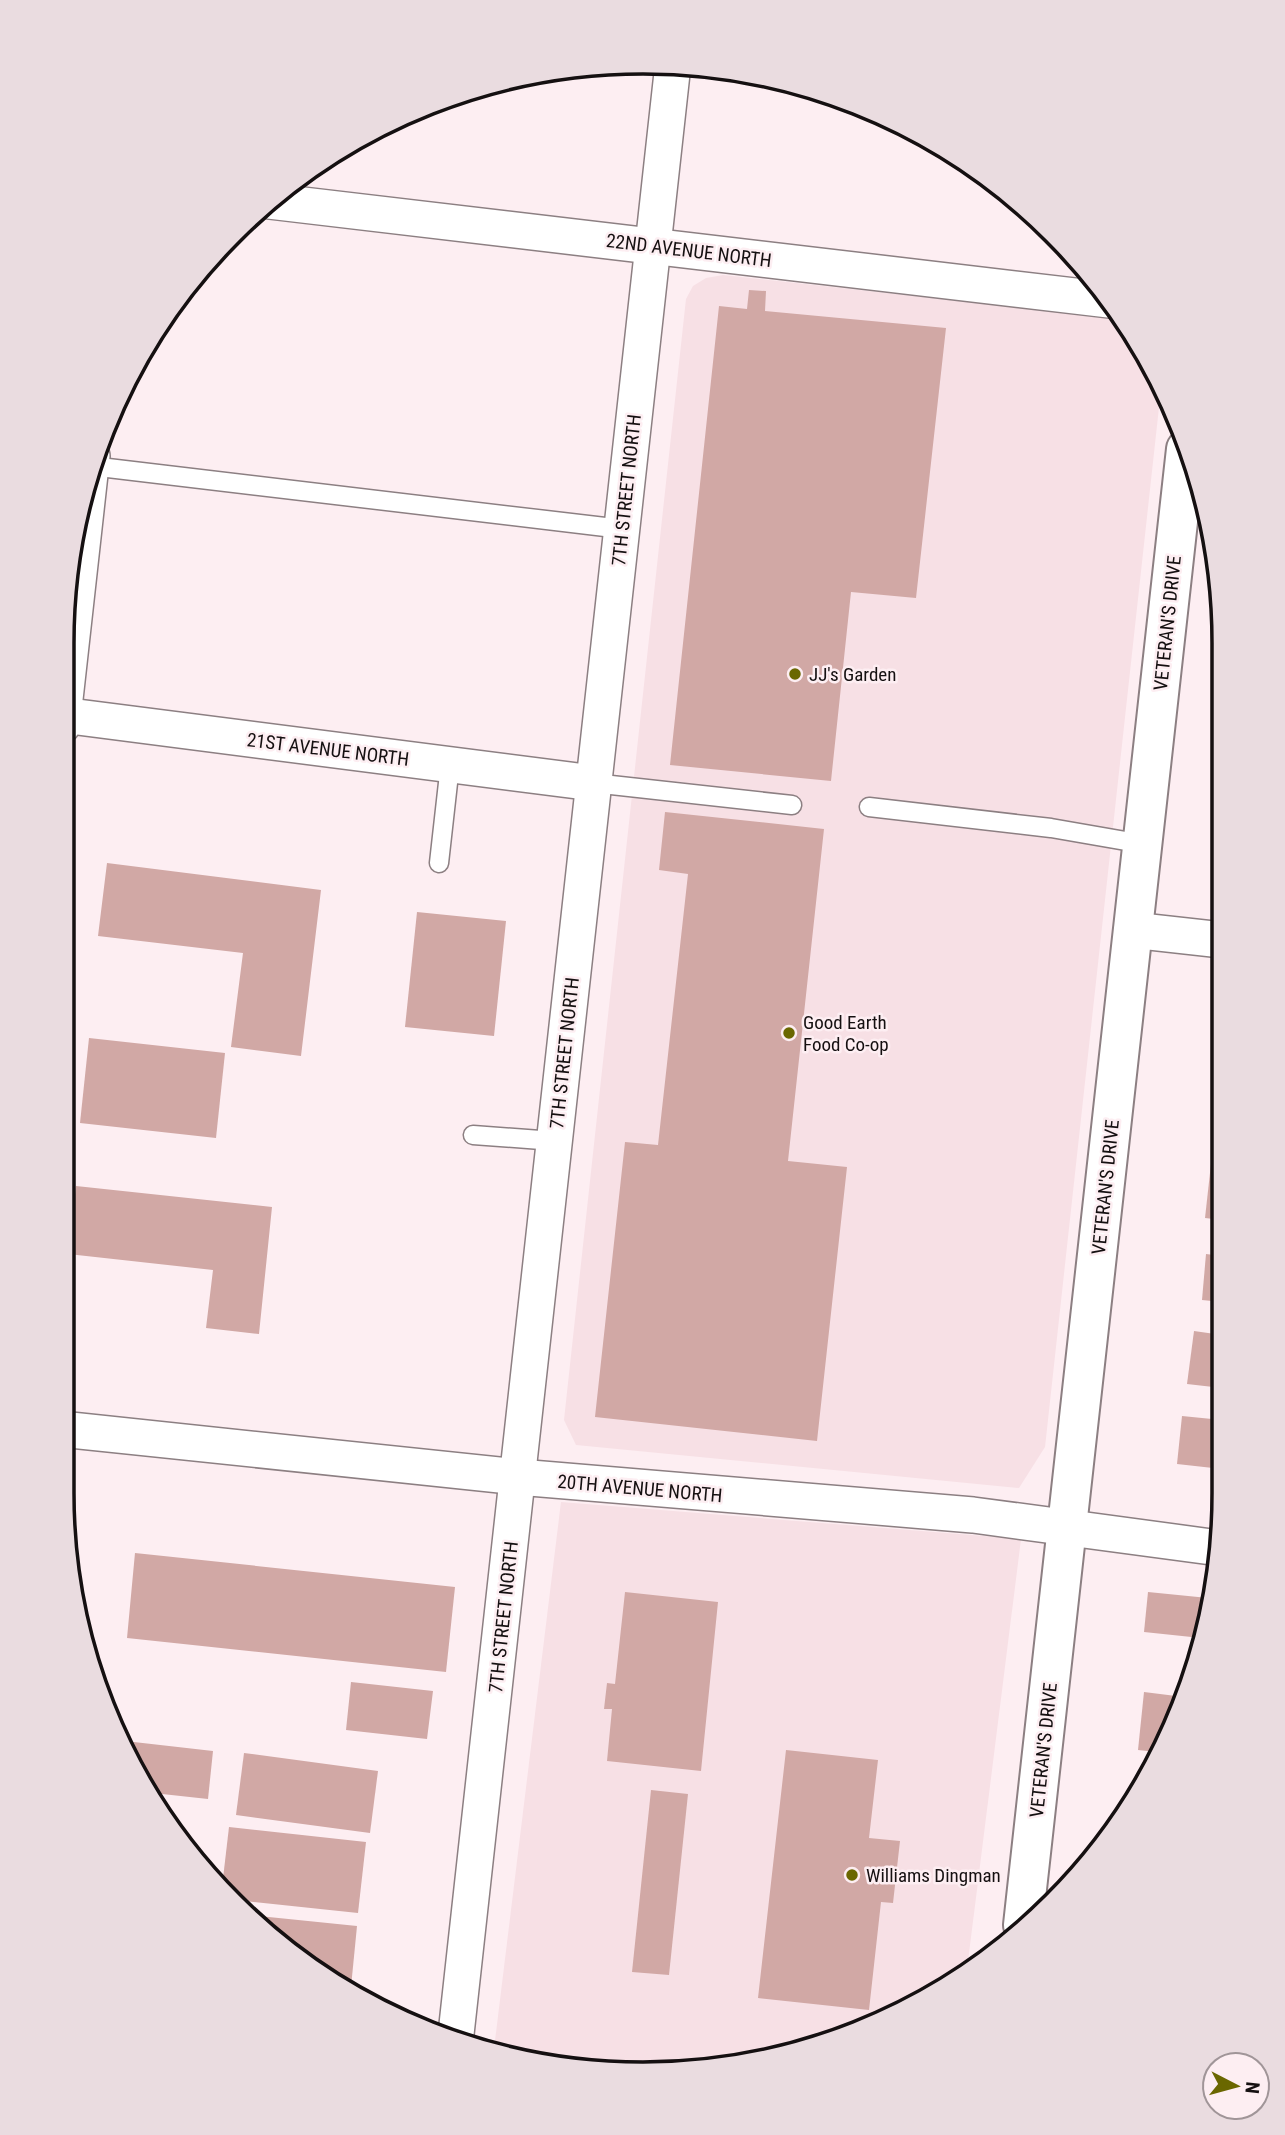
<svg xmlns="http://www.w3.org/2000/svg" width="1285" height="2135" font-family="'Roboto Condensed',sans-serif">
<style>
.built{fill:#f7e0e5}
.building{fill:#d1a8a5}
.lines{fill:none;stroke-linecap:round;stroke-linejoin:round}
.lane-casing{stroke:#8c7f82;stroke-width:21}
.street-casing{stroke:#8c7f82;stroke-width:38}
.secondary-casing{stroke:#8c7f82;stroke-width:42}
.lane{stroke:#fff;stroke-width:18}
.street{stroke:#fff;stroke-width:35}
.secondary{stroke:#fff;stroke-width:38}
.poi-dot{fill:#6a6700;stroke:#fdeef2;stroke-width:2.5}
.labels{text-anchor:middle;stroke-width:5;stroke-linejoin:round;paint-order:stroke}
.street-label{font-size:19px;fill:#151011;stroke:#fdeef2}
.poi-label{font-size:19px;fill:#151011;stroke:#fdeef2;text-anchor:start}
.rim{fill:none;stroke:#151011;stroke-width:3.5}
</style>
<rect width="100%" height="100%" fill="#fdeef2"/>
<!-- built -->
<g class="built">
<polygon points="723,275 1122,319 1146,352 1161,389 1045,1447 1019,1488 576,1445 564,1420 686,299 693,286 706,278"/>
<polygon points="561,1502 1021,1539 967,1969 829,2043 666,2070 494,2049"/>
</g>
<!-- building -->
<g class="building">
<polygon points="749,290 766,291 765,311 946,328 916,598 851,592 831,781 670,765 719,306 747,309"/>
<polygon points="665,812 824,829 788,1161 847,1167 817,1441 595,1417 625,1142 658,1145 688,874 659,870"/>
<polygon points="107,863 321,890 301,1056 231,1047 243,953 98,936"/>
<polygon points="417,912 506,921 494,1036 405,1027"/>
<polygon points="89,1038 225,1053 216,1138 80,1123"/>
<polygon points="1220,1083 1222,1083 1222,1139 1214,1138"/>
<polygon points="1211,1164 1222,1165 1222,1220 1205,1218"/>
<polygon points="76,1186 272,1207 259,1334 206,1328 213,1270 68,1254"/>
<polygon points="1206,1254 1222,1256 1222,1302 1202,1300"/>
<polygon points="1194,1331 1222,1335 1222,1388 1187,1384"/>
<polygon points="1182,1416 1222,1420 1222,1469 1177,1464"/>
<polygon points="135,1553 455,1587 446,1672 127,1638"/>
<polygon points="625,1592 718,1602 701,1771 607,1761 612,1709 604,1709 607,1683 615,1684"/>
<polygon points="1148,1592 1208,1598 1201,1638 1144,1632"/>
<polygon points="351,1682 433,1691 427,1739 346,1730"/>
<polygon points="1144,1692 1184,1697 1157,1752 1138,1750"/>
<polygon points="125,1741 213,1751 208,1799 153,1793"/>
<polygon points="786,1750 878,1760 869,1838 900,1841 893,1903 881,1902 869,2010 758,1998"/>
<polygon points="244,1753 378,1771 370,1833 236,1815"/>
<polygon points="651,1790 688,1794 669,1975 632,1972"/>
<polygon points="229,1827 366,1842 358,1913 235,1900 222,1887"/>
<polygon points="250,1915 357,1926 351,1987 289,1954"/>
</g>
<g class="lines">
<defs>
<g id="lane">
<polyline points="91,466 622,529"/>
<polyline points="593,783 792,805"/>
<polyline points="869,807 1051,828 1143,844"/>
<polyline points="439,863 450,765"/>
<polyline points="473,1135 554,1141"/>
</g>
<g id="street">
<polyline points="269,201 1109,300"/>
<polyline points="62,715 593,783"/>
<polyline points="62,726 92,456"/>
<polyline points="1132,930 1222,940"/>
<polyline points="61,1429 518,1477 973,1515 1219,1548"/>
<polyline points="455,2043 673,64"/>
</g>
<polyline id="secondary" points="1023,1925 1186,449"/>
</defs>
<!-- lane casing -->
<use href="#lane" class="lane-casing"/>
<!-- street casing -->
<use href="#street" class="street-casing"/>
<!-- secondary casing -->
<use href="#secondary" class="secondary-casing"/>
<!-- lane -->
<use href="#lane" class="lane"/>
<!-- street -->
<use href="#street" class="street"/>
<!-- secondary -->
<use href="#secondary" class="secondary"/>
</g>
<!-- markers -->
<g class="poi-dot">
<circle cx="795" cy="674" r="7"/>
<circle cx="789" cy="1033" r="7"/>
<circle cx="852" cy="1875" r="7"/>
</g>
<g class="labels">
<!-- street labels -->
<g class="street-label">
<text transform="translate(689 250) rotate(7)" y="7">22ND AVENUE NORTH</text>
<text transform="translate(626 490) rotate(-84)" y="7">7TH STREET NORTH</text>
<text transform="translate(1167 623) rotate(-84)" y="7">VETERAN'S DRIVE</text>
<text transform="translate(328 749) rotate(7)" y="7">21ST AVENUE NORTH</text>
<text transform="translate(564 1053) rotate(-84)" y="7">7TH STREET NORTH</text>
<text transform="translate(1105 1187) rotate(-84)" y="7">VETERAN'S DRIVE</text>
<text transform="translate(640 1488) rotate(5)" y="7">20TH AVENUE NORTH</text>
<text transform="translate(503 1617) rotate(-84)" y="7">7TH STREET NORTH</text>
<text transform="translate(1043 1750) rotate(-84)" y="7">VETERAN'S DRIVE</text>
</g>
<!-- poi labels -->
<g class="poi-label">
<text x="809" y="681">JJ's Garden</text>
<text x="803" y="1029">Good Earth<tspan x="803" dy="22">Food Co-op</tspan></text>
<text x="866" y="1882">Williams Dingman</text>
</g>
</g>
<!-- crop -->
<path d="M0 0H1285V2135H0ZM643 74H643A569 569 0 0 1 1212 643V1493A569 569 0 0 1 643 2062H643A569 569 0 0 1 74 1493V643A569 569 0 0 1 643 74Z" fill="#eadce0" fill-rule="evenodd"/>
<path class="rim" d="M643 74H643A569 569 0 0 1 1212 643V1493A569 569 0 0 1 643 2062H643A569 569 0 0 1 74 1493V643A569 569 0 0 1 643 74Z"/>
<!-- north arrow -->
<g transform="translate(1236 2086) rotate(96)"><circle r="33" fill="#fdeef2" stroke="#a09598" stroke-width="2"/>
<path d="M0-5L12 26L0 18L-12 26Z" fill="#6a6700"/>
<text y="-10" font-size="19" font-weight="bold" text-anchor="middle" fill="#151011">N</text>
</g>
</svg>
